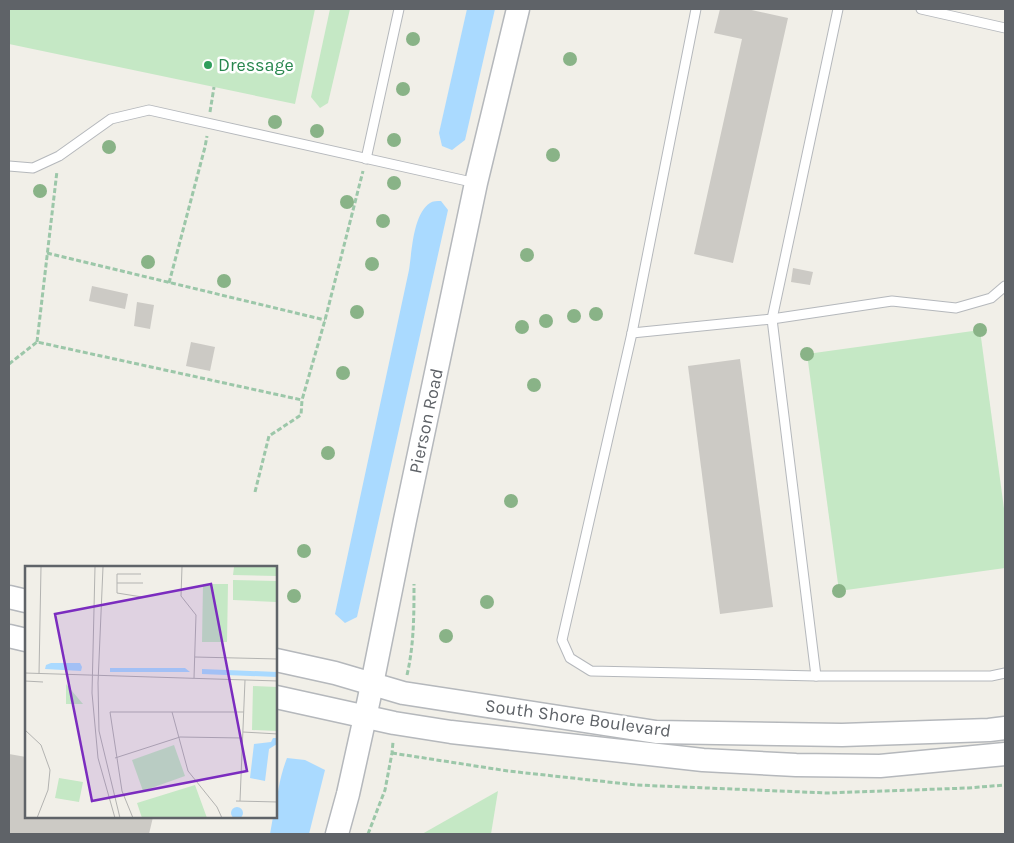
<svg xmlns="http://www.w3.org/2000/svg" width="1014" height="843" font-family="Karla,sans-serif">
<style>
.green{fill:#c5e8c5}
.water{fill:#aadaff}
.building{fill:#cccac5}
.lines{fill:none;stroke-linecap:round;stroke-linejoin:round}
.service-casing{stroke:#b5b8bc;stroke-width:11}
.tertiary-casing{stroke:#b5b8bc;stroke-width:25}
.path{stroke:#9cc7a9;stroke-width:3;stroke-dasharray:5 2.5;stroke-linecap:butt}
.service{stroke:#fff;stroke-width:9}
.tertiary{stroke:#fff;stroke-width:22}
.tree{fill:#89b387}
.leisure-dot{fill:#2e9e5b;stroke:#fff;stroke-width:2}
.labels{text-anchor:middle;stroke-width:5;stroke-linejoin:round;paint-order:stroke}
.leisure-label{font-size:18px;fill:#27864d;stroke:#fff;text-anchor:start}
.street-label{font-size:18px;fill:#5f6368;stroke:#fff}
.inset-road{fill:none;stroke:#b3b3b1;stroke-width:1}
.view{fill:#7b2cbf;fill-opacity:0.15;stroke:#7b2cbf;stroke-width:2.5}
.inset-edge{fill:none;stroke:#5f6368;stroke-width:2.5}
</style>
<rect width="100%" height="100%" fill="#f1efe8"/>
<!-- green -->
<g class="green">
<polygon points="9,9 315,9 295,104 9,44"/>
<polygon points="330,9 350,9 328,103 320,108 311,97"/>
<polygon points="980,330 1005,516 1005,568 839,591 807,354"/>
<polygon points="498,791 491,834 422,834"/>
</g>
<!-- water -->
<g class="water">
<polygon points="467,9 495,9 465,140 452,150 442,146 439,133"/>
<path d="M441,201L448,210L357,617L345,623L335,614L409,270C412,251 413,214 430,203C433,201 437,201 441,201Z"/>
<path d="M287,758L305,760L325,770L309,834H270L273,817H276C276,797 280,776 287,758Z"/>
</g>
<!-- building -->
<g class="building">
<polygon points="720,9 747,9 788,18 733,263 694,254 742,39 714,33"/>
<polygon points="793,268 813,272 810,285 791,282"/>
<polygon points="92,286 128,294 125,309 89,301"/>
<polygon points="137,302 154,305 150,329 134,326"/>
<polygon points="191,342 215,347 210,371 186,366"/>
<polygon points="740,359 773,607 720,614 688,366"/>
<polygon points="9,754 26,757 26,817 153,817 149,834 9,834"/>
</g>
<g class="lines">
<defs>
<g id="service">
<polyline points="696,9 632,333 562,640 570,658 591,671 816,676 991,676 1005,673"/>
<polyline points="921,9 1005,28"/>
<polyline points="366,159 399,9"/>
<polyline points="9,166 33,168 59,156 111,119 149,110 476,183"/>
<polyline points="632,333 772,319 892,301 956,308 991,298 1005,286"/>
<polyline points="816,676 772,319 838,9"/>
</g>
<g id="tertiary">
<polyline points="9,597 26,601"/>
<polyline points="9,636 26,640"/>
<polyline points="276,660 335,673 403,693 656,732 842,735 989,730 1005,728"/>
<polyline points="276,697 394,723 451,732 703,760 796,765 880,766 1005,754"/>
<polyline points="337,834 348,794 369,699 405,520 476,183 518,9"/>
</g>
</defs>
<!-- service casing -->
<use href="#service" class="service-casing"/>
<!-- tertiary casing -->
<use href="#tertiary" class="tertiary-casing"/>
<!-- path -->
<g class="path">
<polyline points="210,112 214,87"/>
<polyline points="47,253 325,320"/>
<polyline points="169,283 205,147 207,136"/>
<polyline points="37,342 57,171"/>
<polyline points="9,364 37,342 302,400"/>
<polyline points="255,492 269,436 301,415 302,400 325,320 363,171"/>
<path d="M407,675C414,645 414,615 414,584"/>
<polyline points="392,753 508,771 636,785 827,793 968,788 1005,785"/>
<polyline points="368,834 385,790 392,753 393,742"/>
</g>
<!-- service -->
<use href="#service" class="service"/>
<!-- tertiary -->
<use href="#tertiary" class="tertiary"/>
</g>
<!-- trees -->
<g class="tree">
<circle cx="413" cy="39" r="7"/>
<circle cx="570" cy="59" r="7"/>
<circle cx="403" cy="89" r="7"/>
<circle cx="275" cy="122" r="7"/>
<circle cx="317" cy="131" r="7"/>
<circle cx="394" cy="140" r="7"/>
<circle cx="109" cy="147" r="7"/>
<circle cx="553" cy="155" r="7"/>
<circle cx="394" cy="183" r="7"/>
<circle cx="40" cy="191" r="7"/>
<circle cx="347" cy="202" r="7"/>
<circle cx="383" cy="221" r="7"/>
<circle cx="527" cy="255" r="7"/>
<circle cx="148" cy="262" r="7"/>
<circle cx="372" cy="264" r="7"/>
<circle cx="224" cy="281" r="7"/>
<circle cx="357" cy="312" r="7"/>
<circle cx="596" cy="314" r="7"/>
<circle cx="574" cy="316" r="7"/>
<circle cx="546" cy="321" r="7"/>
<circle cx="522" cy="327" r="7"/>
<circle cx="980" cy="330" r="7"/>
<circle cx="807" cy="354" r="7"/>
<circle cx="343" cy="373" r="7"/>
<circle cx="534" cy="385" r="7"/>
<circle cx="328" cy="453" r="7"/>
<circle cx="511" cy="501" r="7"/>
<circle cx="304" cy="551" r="7"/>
<circle cx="839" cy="591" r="7"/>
<circle cx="294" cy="596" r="7"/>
<circle cx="487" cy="602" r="7"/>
<circle cx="446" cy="636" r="7"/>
</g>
<!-- markers -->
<circle class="leisure-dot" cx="208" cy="65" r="5"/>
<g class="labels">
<!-- leisure labels -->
<g class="leisure-label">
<text x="218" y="71">Dressage</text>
</g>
<!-- street labels -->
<g class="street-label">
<text transform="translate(426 421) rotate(-78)" y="6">Pierson Road</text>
<text transform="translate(578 718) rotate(8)" y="6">South Shore Boulevard</text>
</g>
</g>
<!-- overview -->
<g transform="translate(25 566)">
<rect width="252" height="252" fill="#f1efe8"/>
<path d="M209,1H252V10L208,9ZM208,14L251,15V36L208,34ZM178,18H203L202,76H177ZM41,118L58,138H41ZM228,120L252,121V165L227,164ZM149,179L160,210L118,225L107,194ZM34,212L58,216L54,236L30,232ZM170,219L182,252H117L112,237Z" fill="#c5e8c5"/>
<path d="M26,97H55L57,101L56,105L20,103L21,99ZM85,102H160L165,106H85ZM177,103L252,106V111L177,108ZM248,172H252V178L244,183L240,215L225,212L229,178L246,176ZM206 247a6 6 0 1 1 12 0a6 6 0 1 1-12 0Z" fill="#aadaff"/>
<path class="inset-road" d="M70,1L67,127L73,192L90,252M78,1L73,117L74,165L95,252M157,1L156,30L171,49L169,112M116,8H92V27L117,31M92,17H118M170,91L253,93M0,107L253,115M14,108L16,1M0,115L18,116M147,146L163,205L192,241L197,252M0,164L16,179L25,204L23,224L12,252M218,166L253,168M90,192L155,171L218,172M211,235L253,236M215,235L220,114M108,252L97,225L85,146H219"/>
<path class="view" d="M186,18L222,205L67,235L30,48Z"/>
<rect width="252" height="252" class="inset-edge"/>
</g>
<!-- border -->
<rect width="1014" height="843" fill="none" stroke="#5f6368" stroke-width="20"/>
</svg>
